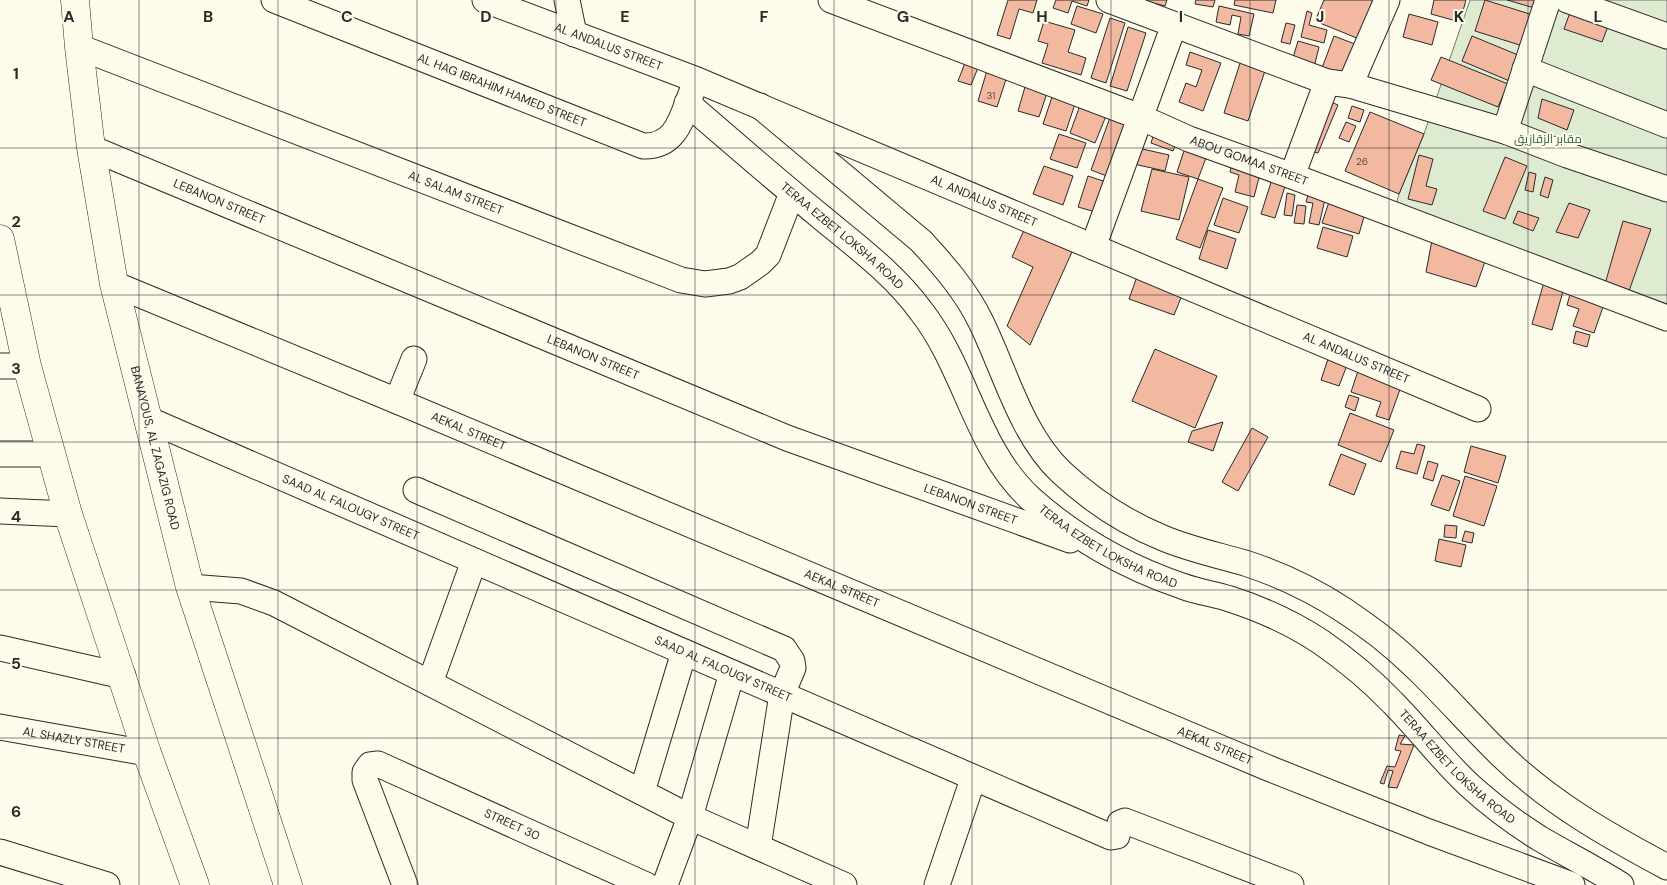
<svg xmlns="http://www.w3.org/2000/svg" width="1667" height="885" font-family="'DM Sans',Cairo,sans-serif">
<style>
.green{fill:#deebd1;stroke:#74746e}
.building{fill:#f2b8a0;stroke:#2b2b2b}
.lines{fill:none;stroke-linecap:round;stroke-linejoin:round}
.minor-casing{stroke:#2b2b2b;stroke-width:27}
.secondary-casing{stroke:#2b2b2b;stroke-width:29}
.minor{stroke:#fdfbea;stroke-width:25}
.secondary{stroke:#fdfbea;stroke-width:28}
.grid{fill:none;stroke:#2b2b2b;stroke-width:1;stroke-opacity:0.55}
.labels{text-anchor:middle;stroke-width:4;stroke-linejoin:round;paint-order:stroke}
.number-label{font-size:10px;fill:#5d4e48}
.street-label{font-size:12px;fill:#2b2b2b;stroke:#fdfbea}
.park-label{font-size:12px;fill:#34623c;stroke:#fdfbea}
.grid-label{font-size:16px;text-anchor:middle;font-weight:bold;fill:#2b2b2b;stroke:#fdfbea;stroke-width:4;stroke-linejoin:round;paint-order:stroke}
</style>
<rect width="100%" height="100%" fill="#fdfbea"/>
<!-- green -->
<polygon class="green" points="1470,0 1667,0 1667,304 1393,215 1399,194 1424,134"/>
<!-- building -->
<g class="building">
<polygon points="1008,0 1037,0 1033,13 1019,9 1010,39 997,35"/>
<polygon points="1056,0 1089,0 1087,6 1072,1 1068,13 1053,8"/>
<polygon points="1142,0 1167,0 1165,6"/>
<polygon points="1196,0 1215,0 1213,7 1195,4"/>
<polygon points="1235,0 1276,0 1273,13 1234,5"/>
<polygon points="1324,0 1381,0 1364,41 1315,21"/>
<polygon points="1434,0 1466,0 1460,22 1431,14"/>
<polygon points="1485,0 1536,16 1526,47 1475,31"/>
<polygon points="1507,0 1540,0 1538,9"/>
<polygon points="1077,6 1103,14 1096,33 1071,24"/>
<polygon points="1219,6 1254,14 1249,36 1238,34 1241,17 1232,15 1230,25 1216,22"/>
<polygon points="1572,7 1610,21 1602,42 1564,29"/>
<polygon points="1307,11 1312,13 1309,25 1327,30 1324,43 1301,37"/>
<polygon points="1409,14 1438,22 1432,45 1403,37"/>
<polygon points="1110,18 1125,23 1106,83 1091,78"/>
<polygon points="1044,21 1075,30 1068,52 1086,58 1081,75 1042,63 1048,44 1038,41"/>
<polygon points="1286,23 1295,25 1290,44 1281,42"/>
<polygon points="1128,27 1146,33 1127,91 1110,86"/>
<polygon points="1334,36 1360,46 1348,78 1322,68"/>
<polygon points="1472,36 1523,57 1512,82 1462,61"/>
<polygon points="1298,41 1319,47 1314,67 1292,61"/>
<polygon points="1190,52 1221,63 1203,111 1179,102 1186,83 1196,87 1202,70 1186,65"/>
<polygon points="1242,57 1267,65 1248,121 1224,113"/>
<polygon points="1441,57 1508,84 1498,107 1431,80"/>
<polygon points="967,58 980,63 971,85 958,81"/>
<polygon points="988,67 1008,73 997,107 978,101"/>
<polygon points="1027,80 1049,87 1039,117 1018,111"/>
<polygon points="1054,91 1077,98 1066,131 1043,124"/>
<polygon points="1542,99 1574,110 1567,130 1538,118"/>
<polygon points="1082,100 1108,111 1095,143 1070,133"/>
<polygon points="1329,101 1338,105 1318,153 1308,150"/>
<polygon points="1352,106 1364,110 1360,122 1348,118"/>
<polygon points="1112,112 1134,120 1112,178 1091,170"/>
<polygon points="1370,112 1424,134 1399,194 1345,171"/>
<polygon points="1346,122 1356,126 1349,142 1339,138"/>
<polygon points="1155,130 1178,138 1173,151 1151,143"/>
<polygon points="1059,134 1086,143 1077,168 1050,159"/>
<polygon points="1187,142 1209,150 1198,179 1177,172"/>
<polygon points="1138,148 1169,155 1165,171 1134,164"/>
<polygon points="1419,155 1433,159 1426,186 1437,189 1432,205 1408,199"/>
<polygon points="1505,157 1527,166 1505,219 1483,211"/>
<polygon points="1233,159 1262,166 1254,197 1235,192 1239,175 1230,172"/>
<polygon points="1044,166 1073,176 1063,205 1033,194"/>
<polygon points="1152,169 1189,177 1179,220 1141,211"/>
<polygon points="1529,172 1536,174 1533,192 1525,190"/>
<polygon points="1088,176 1109,183 1099,213 1078,207"/>
<polygon points="1273,176 1287,180 1275,218 1261,214"/>
<polygon points="1545,177 1553,180 1548,198 1540,195"/>
<polygon points="1198,179 1223,188 1200,248 1176,239"/>
<polygon points="1309,191 1326,195 1319,225 1309,223 1313,203 1306,202"/>
<polygon points="1287,193 1295,195 1292,216 1284,215"/>
<polygon points="1223,198 1248,207 1239,233 1214,225"/>
<polygon points="1330,199 1366,210 1359,234 1322,223"/>
<polygon points="1569,203 1590,210 1578,238 1556,232"/>
<polygon points="1297,205 1306,206 1304,224 1294,223"/>
<polygon points="1518,211 1539,218 1533,231 1513,223"/>
<polygon points="1028,221 1076,243 1030,345 1007,326 1033,267 1012,257"/>
<polygon points="1623,221 1651,229 1629,291 1605,284"/>
<polygon points="1323,227 1353,236 1347,257 1317,248"/>
<polygon points="1208,230 1236,239 1227,269 1199,259"/>
<polygon points="1433,235 1487,256 1476,287 1426,272"/>
<polygon points="1139,271 1185,288 1174,315 1129,299"/>
<polygon points="1544,282 1564,288 1552,330 1532,324"/>
<polygon points="1571,291 1605,301 1594,333 1573,326 1579,309 1567,305"/>
<polygon points="1576,331 1590,335 1587,347 1573,343"/>
<polygon points="1155,349 1217,376 1195,428 1132,401"/>
<polygon points="1330,353 1349,360 1339,386 1321,380"/>
<polygon points="1360,365 1403,381 1389,420 1376,416 1381,402 1351,392"/>
<polygon points="1349,395 1359,398 1355,411 1345,407"/>
<polygon points="1350,413 1394,430 1381,462 1338,445"/>
<polygon points="1223,422 1213,451 1188,442 1192,431"/>
<polygon points="1252,428 1268,437 1238,491 1222,482"/>
<polygon points="1417,444 1425,446 1417,474 1396,468 1401,451 1414,454"/>
<polygon points="1471,446 1506,456 1498,483 1464,472"/>
<polygon points="1341,454 1366,464 1354,495 1329,485"/>
<polygon points="1428,461 1438,464 1433,481 1423,478"/>
<polygon points="1442,475 1460,481 1449,511 1431,505"/>
<polygon points="1465,476 1497,486 1484,526 1453,516"/>
<polygon points="1445,525 1457,526 1456,538 1444,537"/>
<polygon points="1465,531 1474,533 1472,543 1462,541"/>
<polygon points="1439,539 1466,545 1461,567 1435,561"/>
<polygon points="1399,735 1405,736 1400,744 1414,745 1397,788 1388,787 1393,771 1388,770 1384,784 1380,783 1387,766 1395,767 1401,751 1395,750"/>
</g>
<g class="lines">
<defs>
<g id="minor">
<path id="s1" d="M274,0L643,146C678,147 682,115 693,89"/>
<path id="s2" d="M485,0L697,80L1478,409"/>
<polyline points="567,0 574,34"/>
<path id="s3" d="M831,0L1140,117L1189,139L1292,176L1667,318"/>
<polyline points="1109,0 1327,82 1350,85 1505,131"/>
<polyline points="1548,0 1505,131 1567,155 1667,189"/>
<polyline points="1567,0 1667,36"/>
<path id="s4" d="M79,47L681,280L705,284L729,281L740,277L760,263L768,255L792,193"/>
<polyline points="1525,69 1667,125"/>
<polyline points="1350,85 1387,0"/>
<path id="s5" d="M687,103C731,141 776,180 821,217C856,246 894,274 921,311C966,368 976,449 1031,499C1076,539 1126,567 1182,586C1198,592 1214,594 1230,599C1261,609 1294,624 1321,642C1347,660 1371,680 1393,703C1419,729 1442,760 1469,785C1491,805 1515,823 1539,838C1566,854 1594,868 1621,885"/>
<path d="M760,106L921,241C944,266 966,291 981,322C1005,371 1021,434 1061,472C1090,499 1126,523 1163,538C1189,549 1217,555 1245,563C1279,574 1315,591 1345,611C1358,620 1373,630 1386,641C1427,674 1462,717 1500,754C1549,802 1607,835 1667,867"/>
<path id="s6" d="M91,148L787,438L1070,540"/>
<polyline points="1292,176 1327,82"/>
<polyline points="1093,247 1174,25"/>
<path id="s7" d="M114,284L397,401L1268,768L1429,832L1572,885"/>
<polyline points="0,366 27,366"/>
<polyline points="397,401 414,359"/>
<path id="s8" d="M147,419L1111,837L1117,836L1120,823L1125,821L1291,885"/>
<polyline points="0,454 51,454"/>
<polyline points="416,490 784,649 792,661 793,668 782,694 758,847"/>
<polyline points="0,511 68,514"/>
<polyline points="190,587 241,591 274,603 690,817 844,885"/>
<polyline points="0,648 123,676"/>
<polyline points="430,683 474,561"/>
<path id="s9" d="M0,727L147,753"/>
<polyline points="642,792 684,652"/>
<polyline points="0,852 107,885"/>
<path id="s10" d="M405,885L365,780V772L370,765L378,764L646,885"/>
<polyline points="665,885 690,817 732,673"/>
<polyline points="937,885 971,785 975,779"/>
</g>
<g id="secondary">
<path id="s11" d="M75,0L79,47L91,148L114,284L190,587L288,885"/>
<polyline points="0,239 27,366 68,514 147,753 195,885"/>
</g>
</defs>
<!-- minor casing -->
<use href="#minor" class="minor-casing"/>
<!-- secondary casing -->
<use href="#secondary" class="secondary-casing"/>
<!-- minor -->
<use href="#minor" class="minor"/>
<!-- secondary -->
<use href="#secondary" class="secondary"/>
</g>
<!-- grid -->
<path class="grid" d="M139,0V885M278,0V885M417,0V885M556,0V885M695,0V885M834,0V885M972,0V885M1111,0V885M1250,0V885M1389,0V885M1528,0V885M0,148H1667M0,295H1667M0,442H1667M0,590H1667M0,738H1667"/>
<g class="labels">
<!-- number labels -->
<g class="number-label">
<text x="991" y="99">31</text>
<text x="1362" y="165">26</text>
</g>
<!-- street labels -->
<g class="street-label">
<text dy="4" stroke="none"><textPath href="#s2" startOffset="132">AL ANDALUS STREET</textPath></text>
<text dy="4" stroke="none"><textPath href="#s1" startOffset="245">AL HAG IBRAHIM HAMED STREET</textPath></text>
<text dy="4" stroke="none"><textPath href="#s3" startOffset="448">ABOU GOMAA STREET</textPath></text>
<text dy="4" stroke="none"><textPath href="#s4" startOffset="404">AL SALAM STREET</textPath></text>
<text dy="4" stroke="none"><textPath href="#s2" startOffset="538">AL ANDALUS STREET</textPath></text>
<text dy="4" stroke="none"><textPath href="#s6" startOffset="139">LEBANON STREET</textPath></text>
<text dy="4" stroke="none"><textPath href="#s5" startOffset="204">TERAA EZBET LOKSHA ROAD</textPath></text>
<text dy="4" stroke="none"><textPath href="#s6" startOffset="544">LEBANON STREET</textPath></text>
<text dy="4" stroke="none"><textPath href="#s2" startOffset="942">AL ANDALUS STREET</textPath></text>
<text dy="4" stroke="none"><textPath href="#s7" startOffset="384">AEKAL STREET</textPath></text>
<text dy="4" stroke="none"><textPath href="#s11" startOffset="456">BANAYOUS, AL ZAGAZIG ROAD</textPath></text>
<text dy="4" stroke="none"><textPath href="#s6" startOffset="949">LEBANON STREET</textPath></text>
<text dy="4" stroke="none"><textPath href="#s8" startOffset="222">SAAD AL FALOUGY STREET</textPath></text>
<text dy="4" stroke="none"><textPath href="#s5" startOffset="624">TERAA EZBET LOKSHA ROAD</textPath></text>
<text dy="4" stroke="none"><textPath href="#s7" startOffset="789">AEKAL STREET</textPath></text>
<text dy="4" stroke="none"><textPath href="#s8" startOffset="628">SAAD AL FALOUGY STREET</textPath></text>
<text dy="4" stroke="none"><textPath href="#s9" startOffset="75">AL SHAZLY STREET</textPath></text>
<text dy="4" stroke="none"><textPath href="#s7" startOffset="1194">AEKAL STREET</textPath></text>
<text dy="4" stroke="none"><textPath href="#s5" startOffset="1044">TERAA EZBET LOKSHA ROAD</textPath></text>
<text dy="4" stroke="none"><textPath href="#s10" startOffset="284">STREET 30</textPath></text>
</g>
<!-- park labels -->
<g class="park-label">
<text x="1548" y="143">مقابر الزقازيق</text>
</g>
</g>
<g class="grid-label">
<text x="69" y="22">A</text>
<text x="208" y="22">B</text>
<text x="347" y="22">C</text>
<text x="486" y="22">D</text>
<text x="625" y="22">E</text>
<text x="764" y="22">F</text>
<text x="903" y="22">G</text>
<text x="1042" y="22">H</text>
<text x="1181" y="22">I</text>
<text x="1320" y="22">J</text>
<text x="1459" y="22">K</text>
<text x="1598" y="22">L</text>
<text x="16" y="79">1</text>
<text x="16" y="227">2</text>
<text x="16" y="374">3</text>
<text x="16" y="522">4</text>
<text x="16" y="669">5</text>
<text x="16" y="817">6</text>
</g>
</svg>
